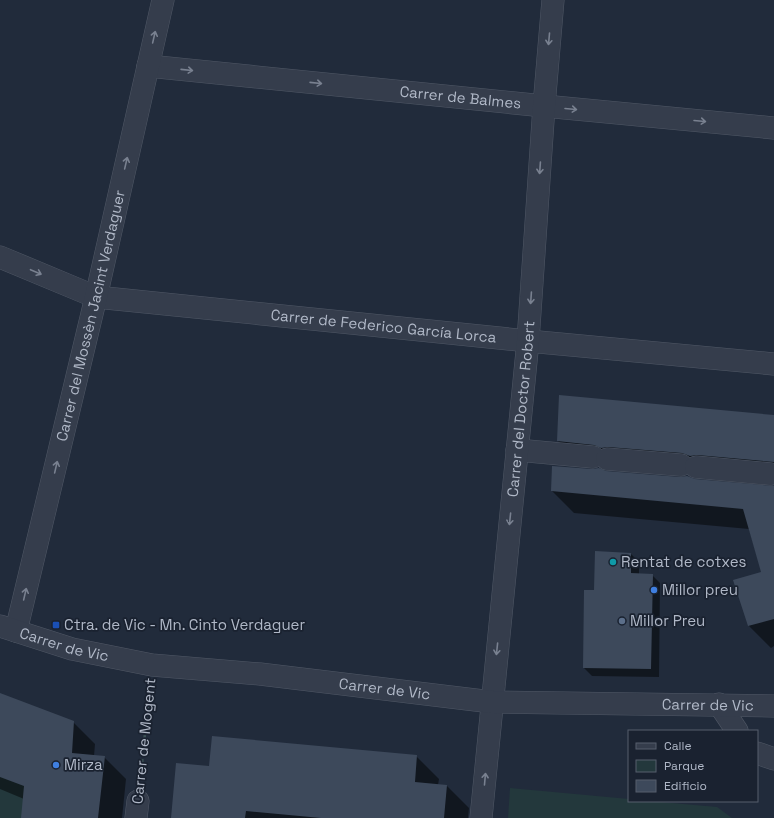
<svg xmlns="http://www.w3.org/2000/svg" width="774" height="818" font-family="'Space Grotesk',sans-serif">
<style>
.green{fill:#23383c}
.shadow{fill:#0007}
.building{fill:#3d495b}
.lines{fill:none;stroke-linecap:round;stroke-linejoin:round}
.pedestrian-casing{stroke:#505866;stroke-width:23}
.minor-casing{stroke:#505866;stroke-width:23}
.tertiary-casing{stroke:#505866;stroke-width:23}
.path{stroke:#3e5457;stroke-width:2.5;stroke-dasharray:3 3;stroke-linecap:butt}
.pedestrian{stroke:#353d4c;stroke-width:22}
.minor{stroke:#353d4c;stroke-width:22}
.tertiary{stroke:#353d4c;stroke-width:22}
.oneway{stroke:#798190}
.culture-dot{fill:#0f9aa8;stroke:#1a2230;stroke-width:1.5}
.shop-dot{fill:#3f7fe0;stroke:#1a2230;stroke-width:1.5}
.service-dot{fill:#5c6f8a;stroke:#1a2230;stroke-width:1.5}
.transit-dot{fill:#1a4fb4;stroke:#1a2230;stroke-width:1.5}
.labels{text-anchor:middle;stroke-width:3.5;stroke-linejoin:round;paint-order:stroke}
.street-label{font-size:15px;fill:#b0b8c7;stroke:#1a2230}
.poi-label{font-size:15px;fill:#b0b8c7;stroke:#1a2230;text-anchor:start}
</style>
<rect width="100%" height="100%" fill="#212b3b"/>
<!-- green -->
<g class="green">
<polygon points="0,775 29,786 26,818 0,818"/>
<polygon points="510,788 629,799 629,801 649,801 717,807 732,818 508,818"/>
</g>
<!-- shadow -->
<g class="shadow">
<polygon points="774,416 774,481 579,462 558,441"/>
<polygon points="606,472 774,487 774,646 771,648 749,626 735,581 762,573 749,529 574,513 552,491"/>
<polygon points="631,554 639,562 639,574 652,575 660,583 659,677 592,676 584,668 595,591"/>
<polygon points="0,694 73,722 95,744 94,756 104,757 126,779 122,818 22,818 24,799 0,789"/>
<polygon points="416,756 439,779 438,785 447,786 469,808 468,818 172,818 210,767"/>
</g>
<!-- building -->
<g class="building">
<polygon points="559,395 774,415 774,462 697,455 690,456 682,453 608,447 601,448 594,445 557,441"/>
<polygon points="552,466 592,469 599,468 606,471 680,477 687,476 695,479 774,486 774,619 748,626 733,580 761,572 743,509 551,491"/>
<polygon points="595,551 631,553 631,573 653,574 651,669 583,668 584,590 594,590"/>
<polygon points="0,693 74,721 72,753 105,756 98,818 21,818 24,786 0,777"/>
<polygon points="212,736 417,755 415,782 447,785 444,818 321,818 246,811 245,818 171,818 176,763 209,766"/>
</g>
<g class="lines">
<defs>
<g id="pedestrian">
<polyline points="528,341 774,364"/>
<polyline points="517,450 593,457"/>
<polyline points="607,459 681,465"/>
<polyline points="696,467 771,474"/>
<polyline points="136,818 138,801"/>
</g>
<g id="minor">
<path id="s1" d="M148,66L544,106L774,128"/>
<path id="s2" d="M0,257L96,297L528,341"/>
<path id="s3" d="M16,631L96,297L163,0"/>
<polyline points="719,704 737,731"/>
<polyline points="757,753 774,759"/>
<path id="s4" d="M481,818L528,341L544,106L553,0"/>
</g>
<g id="tertiary">
<path id="s5" d="M0,626L72,649L152,665L260,674L492,702L774,706"/>
</g>
</defs>
<!-- pedestrian casing -->
<use href="#pedestrian" class="pedestrian-casing"/>
<!-- minor casing -->
<use href="#minor" class="minor-casing"/>
<!-- tertiary casing -->
<use href="#tertiary" class="tertiary-casing"/>
<!-- path -->
<polyline class="path" points="141,774 149,693"/>
<!-- pedestrian -->
<use href="#pedestrian" class="pedestrian"/>
<!-- minor -->
<use href="#minor" class="minor"/>
<!-- tertiary -->
<use href="#tertiary" class="tertiary"/>
</g>
<!-- one-way arrows -->
<defs><path id="oneway-shaft" d="M-6 0H5M1.5-3L5.5 0L1.5 3" fill="none" stroke-width="1.6" stroke-linecap="round" stroke-linejoin="round"/></defs>
<g class="oneway">
<use href="#oneway-shaft" transform="translate(154 37) rotate(-77)"/>
<use href="#oneway-shaft" transform="translate(549 39) rotate(95)"/>
<use href="#oneway-shaft" transform="translate(187 70) rotate(6)"/>
<use href="#oneway-shaft" transform="translate(316 83) rotate(6)"/>
<use href="#oneway-shaft" transform="translate(571 109) rotate(5)"/>
<use href="#oneway-shaft" transform="translate(700 121) rotate(5)"/>
<use href="#oneway-shaft" transform="translate(126 163) rotate(-77)"/>
<use href="#oneway-shaft" transform="translate(540 168) rotate(94)"/>
<use href="#oneway-shaft" transform="translate(36 272) rotate(23)"/>
<use href="#oneway-shaft" transform="translate(531 298) rotate(94)"/>
<use href="#oneway-shaft" transform="translate(56 467) rotate(-77)"/>
<use href="#oneway-shaft" transform="translate(510 519) rotate(96)"/>
<use href="#oneway-shaft" transform="translate(25 594) rotate(-77)"/>
<use href="#oneway-shaft" transform="translate(497 649) rotate(96)"/>
<use href="#oneway-shaft" transform="translate(485 779) rotate(-85)"/>
</g>
<!-- markers -->
<circle class="culture-dot" cx="613" cy="562" r="4"/>
<g class="shop-dot">
<circle cx="654" cy="590" r="4"/>
<circle cx="56" cy="765" r="4"/>
</g>
<circle class="service-dot" cx="622" cy="621" r="4"/>
<rect class="transit-dot" x="52" y="621" width="8" height="8" rx="2"/>
<g class="labels">
<!-- street labels -->
<g class="street-label">
<text dy="5" stroke="none"><textPath href="#s1" startOffset="314">Carrer de Balmes</textPath></text>
<text dy="5" stroke="none"><textPath href="#s3" startOffset="324">Carrer del Mossèn Jacint Verdaguer</textPath></text>
<text dy="5" stroke="none"><textPath href="#s2" startOffset="393">Carrer de Federico García Lorca</textPath></text>
<text dy="5" stroke="none"><textPath href="#s4" startOffset="411">Carrer del Doctor Robert</textPath></text>
<text dy="5" stroke="none"><textPath href="#s5" startOffset="67">Carrer de Vic</textPath></text>
<text dy="5" stroke="none"><textPath href="#s5" startOffset="391">Carrer de Vic</textPath></text>
<text dy="5" stroke="none"><textPath href="#s5" startOffset="715">Carrer de Vic</textPath></text>
<text transform="translate(144 741) rotate(-84)" y="5">Carrer de Mogent</text>
</g>
<!-- poi labels -->
<g class="poi-label">
<text x="621" y="567">Rentat de cotxes</text>
<text x="662" y="595">Millor preu</text>
<text x="630" y="626">Millor Preu</text>
<text x="64" y="630">Ctra. de Vic - Mn. Cinto Verdaguer</text>
<text x="64" y="770">Mirza</text>
</g>
</g>
<!-- legend -->
<rect x="628" y="730" width="130" height="72" fill="#1a2230" stroke="#565e6c"/>
<rect x="636" y="743" width="20" height="6" fill="#353d4c" stroke="#565e6c"/>
<text x="664" y="750" font-size="12" fill="#b0b8c7">Calle</text>
<rect x="636" y="760" width="20" height="12" fill="#23383c" stroke="#565e6c"/>
<text x="664" y="770" font-size="12" fill="#b0b8c7">Parque</text>
<rect x="636" y="780" width="20" height="12" fill="#3d495b" stroke="#565e6c"/>
<text x="664" y="790" font-size="12" fill="#b0b8c7">Edificio</text>
</svg>
